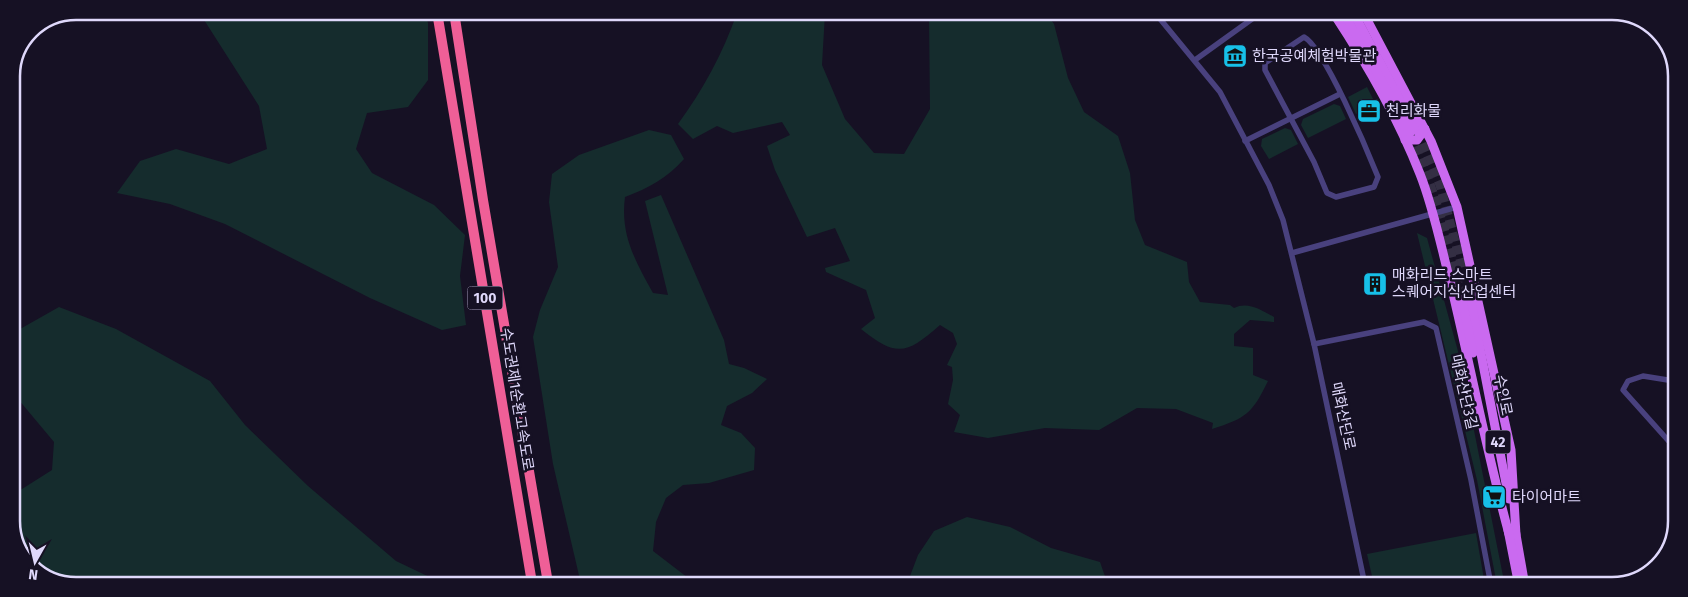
<svg xmlns="http://www.w3.org/2000/svg" width="1688" height="597" font-family="'Fira Sans','Noto Sans KR',sans-serif">
<style>
.green{fill:#152c2d}
.lines{fill:none;stroke-linecap:round;stroke-linejoin:round}
.primary-tunnel{stroke:#342f44;stroke-width:9;stroke-dasharray:9 4.5;stroke-linecap:butt}
.minor{stroke:#49417e;stroke-width:5.5}
.primary{stroke:#ca6af0;stroke-width:9}
.motorway{stroke:#ef5f97;stroke-width:10}
.labels{text-anchor:middle;stroke-width:5;stroke-linejoin:round;paint-order:stroke}
.shield{fill:#161124;stroke:#a39cba;stroke-width:1}
.shield-label{font-size:14px;font-weight:bold;fill:#dfd8fb}
.poi-label{font-size:15px;fill:#dfd8fb;stroke:#161124;text-anchor:start}
.street-label{font-size:15px;fill:#dfd8fb;stroke:#161124}
.rim{fill:none;stroke:#dfd8fb;stroke-width:2.5}
</style>
<rect width="100%" height="100%" fill="#161124"/>
<!-- green -->
<g class="green">
<polygon points="199,12 425,12 428,23 428,80 408,107 367,113 356,149 372,173 434,205 465,235 460,276 466,325 442,330 370,298 225,224 170,204 117,193 140,161 176,149 229,164 267,149 259,106"/>
<path d="M737,13H825L822,65L845,119L874,153L904,154L930,109L929,13H1046L1054,24L1068,78L1084,112L1118,136L1130,173L1135,220L1145,245L1187,262L1189,282L1200,302L1230,305L1234,308C1248,301 1261,310 1274,317V322L1250,320L1234,334V346L1253,348V375L1268,381C1252,414 1246,418 1212,429L1213,423L1176,409L1137,408L1099,430L1045,428L988,438L954,432L960,415L948,404L953,380L952,367L947,365L957,344L953,333L940,325C907,354 897,358 861,329L875,318L866,290L826,272L825,268L850,261L835,228L807,237L775,170L767,146L790,135L782,122L733,133L717,126L693,139L678,124C703,90 723,53 737,13Z"/>
<polygon points="1367,87 1376,105 1356,114 1348,97"/>
<polygon points="1334,104 1340,106 1346,119 1308,138 1301,125 1303,119"/>
<polygon points="1285,128 1291,130 1298,144 1269,159 1261,146 1262,139"/>
<path d="M649,130L671,135L684,159C667,178 649,188 625,197C620,234 635,261 653,293L668,295L645,201L661,195L724,340L729,364L744,368L767,379L752,393L727,406L721,425L741,433L755,448L754,470L709,483L683,485L666,498L656,522L653,551L696,584H581L553,464L533,337L540,310L558,267L549,202L552,174L579,155Z"/>
<polygon points="1417,233 1427,238 1459,355 1505,586 1497,585 1477,480"/>
<polygon points="59,307 116,329 210,381 245,425 308,486 396,561 442,583 55,582 25,561 11,526 11,493 22,489 52,470 54,442 13,393 13,333"/>
<polygon points="967,517 1010,527 1051,548 1100,562 1108,585 907,584 918,555 934,531"/>
<polygon points="1476,533 1485,585 1374,585 1367,554"/>
</g>
<g class="lines">
<!-- primary-tunnel -->
<g class="primary-tunnel">
<polyline points="1417,131 1440,185 1470,297"/>
<path d="M1410,134C1435,189 1448,240 1462,299"/>
</g>
<!-- minor -->
<g class="minor">
<polyline points="1156,14 1220,92 1269,185 1283,220 1314,344 1365,585"/>
<path d="M1304,37C1324,47 1368,152 1378,177L1374,187L1336,197L1327,193L1314,162L1265,70V63Z"/>
<polyline points="1195,60 1259,14"/>
<polyline points="1245,141 1340,94"/>
<polyline points="1292,253 1457,207"/>
<polyline points="1314,344 1424,322 1436,328 1471,480 1491,585"/>
<polyline points="1674,447 1623,390 1628,381 1643,376 1674,381"/>
</g>
<!-- primary -->
<g class="primary">
<path d="M1334,14C1367,64 1398,118 1420,174C1432,204 1439,237 1447,269C1469,357 1485,447 1509,534"/>
<polyline points="1344,14 1368,55"/>
<polyline points="1354,14 1417,131"/>
<polyline points="1364,14 1431,141 1457,207 1511,450 1516,535"/>
<polyline points="1375,69 1410,133"/>
<polyline points="1405,140 1417,140 1425,129"/>
<polyline points="1470,297 1509,499"/>
<polyline points="1462,299 1473,353"/>
<polyline points="1515,529 1525,586"/>
<polyline points="1508,530 1519,586"/>
</g>
<!-- motorway -->
<g class="motorway">
<polyline points="437,12 532,583"/>
<polyline points="454,12 483,200 548,583"/>
</g>
</g>
<!-- icons -->
<defs>
<symbol id="museum-square" viewBox="-11 -11 22 22"><rect x="-9" y="-9" width="18" height="18" rx="4" fill="#17c0e8" stroke="#161124"/><path d="M0-6L6-3V-2H-6V-3ZM-5-1h2V3h-2ZM-1-1h2V3h-2ZM3-1h2V3H3ZM-6 4H6V6H-6Z" fill="#111"/></symbol>
<symbol id="office-square" viewBox="-11 -11 22 22"><rect x="-9" y="-9" width="18" height="18" rx="4" fill="#17c0e8" stroke="#161124"/><path d="M-6-3h4V-5.5h4V-3h4V5H-6ZM-1-4.5V-3h2v-1.5ZM-6 0V1H6V0Z" fill="#111"/></symbol>
<symbol id="building-square" viewBox="-11 -11 22 22"><rect x="-9" y="-9" width="18" height="18" rx="4" fill="#17c0e8" stroke="#161124"/><path d="M-4-6H4V6H1V3H-1V6H-4ZM-2.5-4.3h1.7v1.8h-1.7ZM.8-4.3h1.7v1.8H.8ZM-2.5-1h1.7V.8h-1.7ZM.8-1h1.7V.8H.8Z" fill="#111"/></symbol>
<symbol id="supermarket-square" viewBox="-11 -11 22 22"><rect x="-9" y="-9" width="18" height="18" rx="4" fill="#17c0e8" stroke="#161124"/><path d="M-6-5.5h2.5l.6 2H6L4.5 2H-2.5L-4.4-4H-6ZM-1.5 3.2a1.3 1.3 0 1 0 .1 0ZM3 3.2a1.3 1.3 0 1 0 .1 0Z" fill="#111"/></symbol>
</defs>
<g fill-rule="evenodd">
<use href="#museum-square" x="1221" y="42" width="28" height="28"/>
<use href="#office-square" x="1355" y="97" width="28" height="28"/>
<use href="#building-square" x="1361" y="270" width="28" height="28"/>
<use href="#supermarket-square" x="1480" y="483" width="28" height="28"/>
</g>
<g class="labels">
<!-- shield labels -->
<g class="shield">
<rect x="467.5" y="286.5" width="35" height="23" rx="4"/>
<rect x="1485.5" y="430.5" width="25" height="23" rx="4"/>
</g>
<g class="shield-label">
<text x="485" y="303">100</text>
<text x="1498" y="447">42</text>
</g>
<!-- poi labels -->
<g class="poi-label">
<text x="1252" y="61">한국공예체험박물관</text>
<text x="1386" y="116">천리화물</text>
<text x="1392" y="280">매화리드 스마트<tspan x="1392" dy="17">스퀘어지식산업센터</tspan></text>
<text x="1512" y="502">타이어마트</text>
</g>
<!-- street labels -->
<g class="street-label">
<text transform="translate(1464 392) rotate(77)" y="5">매화산단3길</text>
<text transform="translate(1503 395) rotate(79)" y="5">수인로</text>
<text transform="translate(517 399) rotate(81)" y="5">수도권제1순환고속도로</text>
<text transform="translate(1343 416) rotate(78)" y="5">매화산단로</text>
</g>
</g>
<!-- crop -->
<path d="M0 0H1688V597H0ZM76 20H1612A56 56 0 0 1 1668 76V521A56 56 0 0 1 1612 577H76A56 56 0 0 1 20 521V76A56 56 0 0 1 76 20Z" fill="#161124" fill-rule="evenodd"/>
<path class="rim" d="M76 20H1612A56 56 0 0 1 1668 76V521A56 56 0 0 1 1612 577H76A56 56 0 0 1 20 521V76A56 56 0 0 1 76 20Z"/>
<!-- north arrow -->
<g transform="translate(35 562) rotate(188)" stroke="#161124" stroke-width="4" paint-order="stroke">
<path d="M0-4L9 19L0 12L-9 19Z" fill="#dfd8fb"/>
<text y="-8" font-size="14" font-weight="bold" text-anchor="middle" fill="#dfd8fb">N</text>
</g>
</svg>
